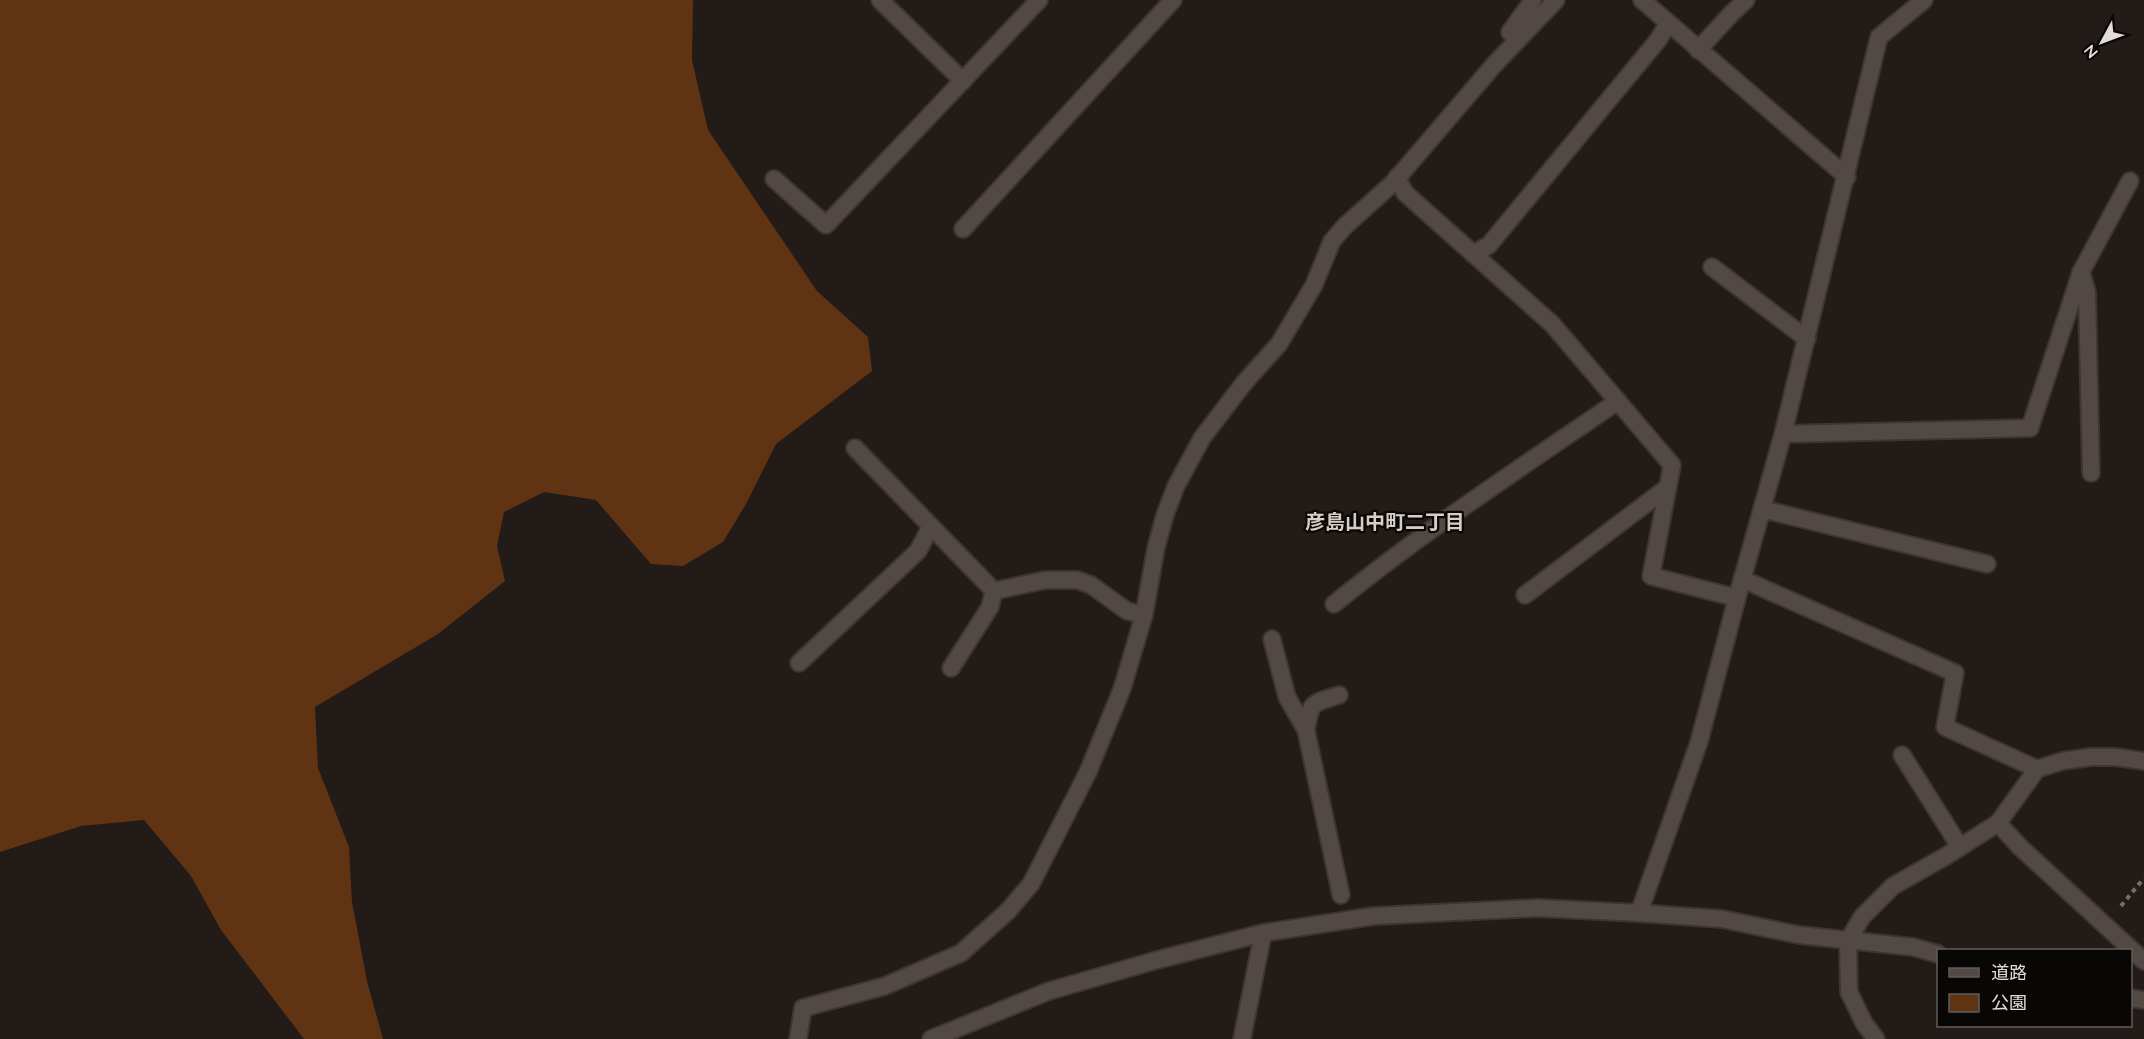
<svg xmlns="http://www.w3.org/2000/svg" width="2144" height="1039" font-family="Quicksand,'Noto Sans JP',sans-serif">
<style>
.green{fill:#603313}
.lines{fill:none;stroke-linecap:round;stroke-linejoin:round}
.service-casing{stroke:#3b3533;stroke-width:20}
.minor-casing{stroke:#3b3533;stroke-width:20}
.tertiary-casing{stroke:#3b3533;stroke-width:20}
.path{stroke:#756f6c;stroke-width:4;stroke-dasharray:4.5 4.5;stroke-linecap:butt}
.service{stroke:#524944;stroke-width:16}
.minor{stroke:#524944;stroke-width:16}
.tertiary{stroke:#524944;stroke-width:16}
.labels{text-anchor:middle;stroke-width:4.5;stroke-linejoin:round;paint-order:stroke}
.neighbourhood-label{font-size:20px;font-weight:bold;fill:#d7cdc7;stroke:#090705}
</style>
<rect width="100%" height="100%" fill="#221b17"/>
<!-- green -->
<polygon class="green" points="0,0 693,0 692,60 708,130 817,291 868,337 872,371 776,444 746,504 723,542 683,566 651,564 596,500 544,492 504,512 497,546 505,581 438,634 315,707 318,768 349,847 352,902 367,981 383,1039 304,1039 221,930 191,876 144,820 81,826 0,852"/>
<g class="lines">
<defs>
<g id="service">
<polyline points="1698,50 1731,14 1746,0"/>
<polyline points="1712,267 1807,339"/>
<polyline points="2081,272 2087,292 2091,473"/>
<polyline points="1742,579 1955,673 1945,727 2037,769"/>
<polyline points="1272,639 1287,697 1306,730"/>
<polyline points="1998,823 2020,847 2144,961"/>
</g>
<g id="minor">
<polyline points="880,0 963,81"/>
<polyline points="1642,0 1847,177"/>
<polyline points="1518,39 1510,32 1533,0"/>
<polyline points="1397,177 1405,193 1552,324 1672,465 1651,576 1737,598"/>
<polyline points="774,179 826,225 1039,0"/>
<polyline points="963,229 1173,0"/>
<polyline points="1473,254 1489,245 1658,40 1668,24"/>
<polyline points="1783,434 2030,428 2081,272 2130,181"/>
<polyline points="855,448 994,591 1045,580 1077,580 1091,585 1127,611 1144,615"/>
<polyline points="1762,509 1987,564"/>
<polyline points="1525,595 1668,487"/>
<path d="M1334,604C1425,530 1522,467 1618,401"/>
<polyline points="799,663 918,551 931,526"/>
<polyline points="951,668 990,607 994,591"/>
<path d="M1339,695C1311,704 1311,701 1306,730L1341,895"/>
<polyline points="1902,755 1960,847"/>
<polyline points="1639,913 1699,742 1737,598 1783,434 1879,37 1924,0"/>
<polyline points="798,1039 803,1008 885,986 961,953 1008,911 1031,884 1088,772 1122,689 1144,615 1156,548 1165,515 1176,486 1202,438 1244,383 1279,344 1314,285 1332,241 1345,226 1393,183 1493,66 1556,0"/>
<polyline points="1242,1039 1263,933"/>
<polyline points="1876,1039 1864,1023 1849,992 1848,941 1862,917 1893,886 1946,856 1998,823 2037,769 2062,761 2091,757 2115,757 2144,761"/>
</g>
<g id="tertiary">
<polyline points="2130,998 2144,1000"/>
<polyline points="931,1039 1049,991 1157,960 1263,933 1374,916 1538,908 1639,913 1722,919 1799,935 1913,947 1938,954"/>
</g>
</defs>
<!-- service casing -->
<use href="#service" class="service-casing"/>
<!-- minor casing -->
<use href="#minor" class="minor-casing"/>
<!-- tertiary casing -->
<use href="#tertiary" class="tertiary-casing"/>
<!-- path -->
<polyline class="path" points="2121,906 2144,878"/>
<!-- service -->
<use href="#service" class="service"/>
<!-- minor -->
<use href="#minor" class="minor"/>
<!-- tertiary -->
<use href="#tertiary" class="tertiary"/>
</g>
<g class="labels">
<!-- neighbourhood labels -->
<g class="neighbourhood-label">
<text x="1385" y="529">彦島山中町二丁目</text>
</g>
</g>
<!-- legend -->
<rect x="1937" y="949" width="195" height="78" fill="#090705" stroke="#605d5a" stroke-width="1.5"/>
<rect x="1949" y="968" width="30" height="9" fill="#524944" stroke="#605d5a" stroke-width="1.5"/>
<text x="1991" y="979" font-size="18" fill="#e2ddda">道路</text>
<rect x="1949" y="994" width="30" height="18" fill="#603313" stroke="#605d5a" stroke-width="1.5"/>
<text x="1991" y="1009" font-size="18" fill="#e2ddda">公園</text>
<!-- north arrow -->
<g transform="translate(2102 42) rotate(229)" stroke="#090705" stroke-width="4.5" paint-order="stroke">
<path d="M0-4.5L10 22L0 15L-10 22Z" fill="#e2ddda"/>
<text y="-9" font-size="16" font-weight="bold" text-anchor="middle" fill="#e2ddda">N</text>
</g>
</svg>
